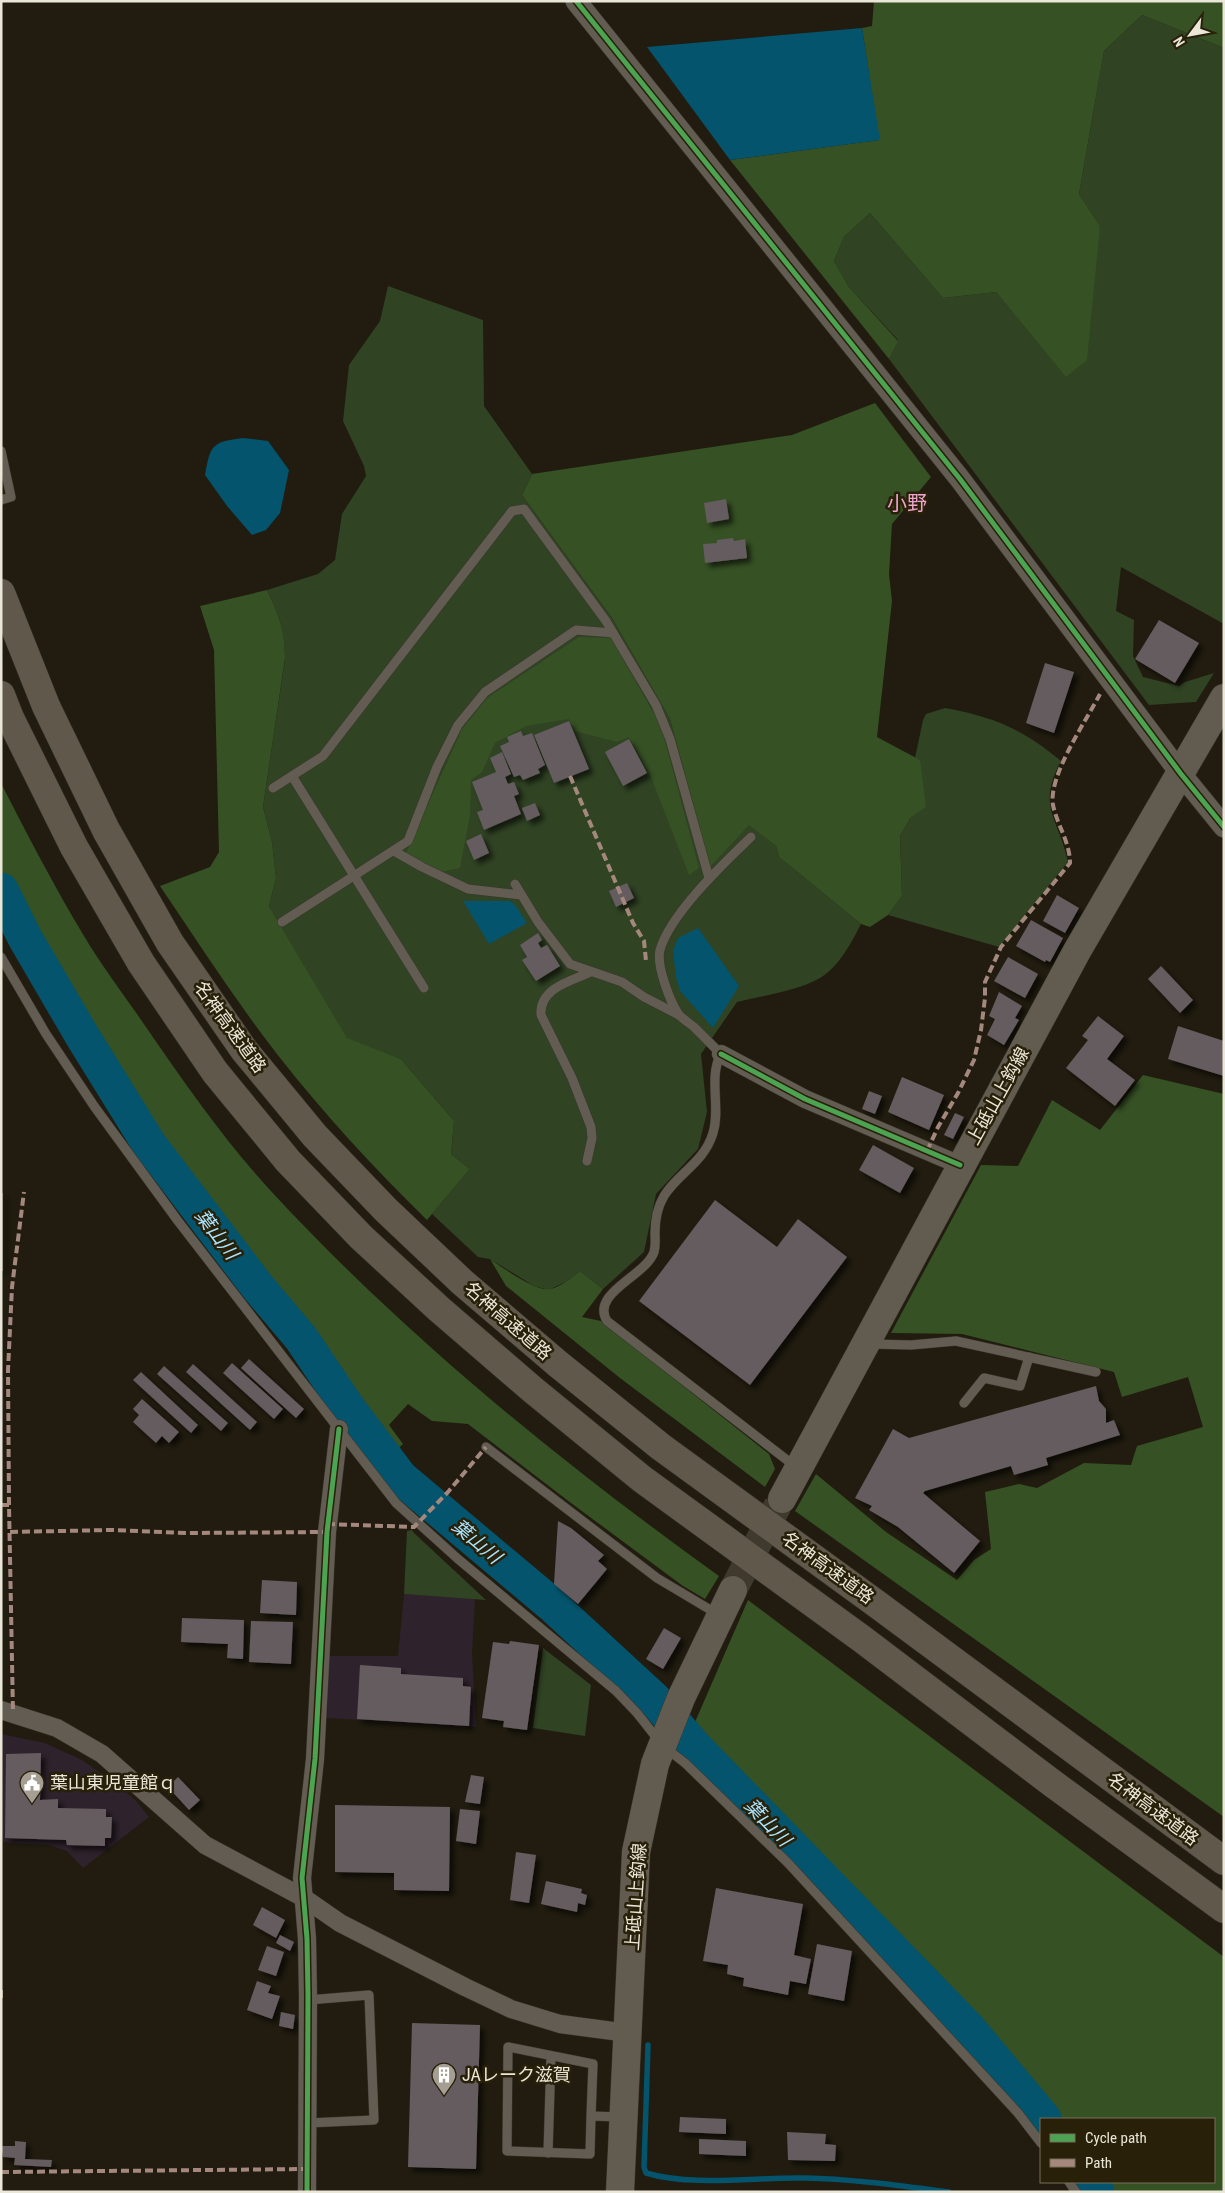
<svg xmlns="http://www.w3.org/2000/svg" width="1225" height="2193" font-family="'Roboto Condensed','Noto Sans JP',sans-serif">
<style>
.education{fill:#2e222c}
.green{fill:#304323}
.forest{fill:#365124}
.water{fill:#03546c}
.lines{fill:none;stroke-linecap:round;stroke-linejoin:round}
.stream{stroke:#03546c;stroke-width:5.5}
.river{stroke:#03546c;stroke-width:35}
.building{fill:#655b5e;filter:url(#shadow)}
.primary-tunnel{stroke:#3f3a2d;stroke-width:28;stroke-dasharray:28 14;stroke-linecap:butt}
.service-casing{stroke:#3b372d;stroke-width:10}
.minor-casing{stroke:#3b372d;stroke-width:19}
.tertiary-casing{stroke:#3b372d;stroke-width:22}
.primary-casing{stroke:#3b372d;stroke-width:29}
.motorway-casing{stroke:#3b372d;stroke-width:29}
.service{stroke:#625c53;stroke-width:9}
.minor{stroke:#625c53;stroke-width:18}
.tertiary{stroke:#625c53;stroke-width:21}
.primary{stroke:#625c50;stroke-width:28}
.motorway{stroke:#5f584b;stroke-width:28}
.quiet{stroke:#a5887d;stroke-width:4;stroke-dasharray:8 4;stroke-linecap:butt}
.cycleway-casing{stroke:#282008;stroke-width:8}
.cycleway{stroke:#4ca352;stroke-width:5}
.labels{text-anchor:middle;stroke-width:5;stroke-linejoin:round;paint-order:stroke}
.street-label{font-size:18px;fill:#eae6d8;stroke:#282008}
.poi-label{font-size:18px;fill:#eae6d8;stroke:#282008;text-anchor:start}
.water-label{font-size:19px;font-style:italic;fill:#aae4fe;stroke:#282008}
.quarter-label{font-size:20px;fill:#eea5cd;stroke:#282008}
</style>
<defs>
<filter id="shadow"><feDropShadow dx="4.5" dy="4.5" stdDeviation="2.5" flood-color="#0009"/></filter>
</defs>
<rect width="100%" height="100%" fill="#211c0f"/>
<!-- education -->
<g class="education">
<polygon points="1,1378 4,1378 2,1493 1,1493"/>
<polygon points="404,1594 475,1598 472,1654 476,1727 327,1718 329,1656 398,1656"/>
<polygon points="1,1734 45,1743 82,1760 119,1786 136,1801 149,1817 83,1868 67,1851 49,1845 10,1843 3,1841 1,1836"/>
</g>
<!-- green -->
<g class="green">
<polygon points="1142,15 1224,48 1224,624 1121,567 1116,611 1134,620 1133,656 1143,677 1179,686 1185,682 1214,673 1196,702 1149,705 889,359 898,340 849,287 834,261 844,237 870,213 943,298 996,292 1067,377 1100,226 1079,194 1104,51"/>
<path d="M388,286L483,320L484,406L532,474L522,495L612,618L670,719L710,866L749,824L776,846L779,857L861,924C850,945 836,973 812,982C790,992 761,996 737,1002L701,1054L707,1112L698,1149L656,1194L644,1252L603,1289L580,1271L566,1282L548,1290L534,1286L490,1259L478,1257L432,1214L470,1169L451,1154L454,1121L401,1059L347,1039L269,906L276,878L272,842L263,807L285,659C285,630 279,615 267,590L318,574L335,560L342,514L366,476L364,466L343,421L349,365L380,321Z"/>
<path d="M945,708C994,717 1023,729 1061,761C1036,807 1059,818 1068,862L999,947L888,915L902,896L900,836L911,817L920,760L915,758L923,720L926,714Z"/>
<polygon points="412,1530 414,1533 486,1600 404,1594 407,1531"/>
<polygon points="543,1648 591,1685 585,1736 533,1728"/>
</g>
<!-- forest -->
<g class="forest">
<polygon points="874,1 1224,1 1224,48 1142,15 1104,51 1079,194 1100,226 1087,360 1066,377 996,292 943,298 870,213 844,237 834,261 849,287 898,341 889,359 730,160 879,140 862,28 872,26"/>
<polygon points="875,403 931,477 892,524 889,574 892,601 877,737 920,760 926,807 911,817 900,836 902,896 888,915 870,927 861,924 779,857 776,846 749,825 710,867 670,719 612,618 522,495 532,474 792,435"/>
<path d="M267,590C279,615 285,630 285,658L263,807L272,842L276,878L269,906L347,1038L401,1059L454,1121L451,1154L470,1169L427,1220C374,1168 323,1113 277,1054C235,1000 198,942 160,886L210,867L219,852L214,650L200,606Z"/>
<polygon points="579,637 611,638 661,726 699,868 689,875 651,777 629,737 617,742 575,731 569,719 526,726 495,743 482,772 471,780 470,815 460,868 440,872 406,853 462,729 487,698"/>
<path d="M1,783C27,834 54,886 84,936C103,968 127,999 148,1030C186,1085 225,1141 270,1190C404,1335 559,1461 719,1576L705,1599L683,1586L571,1503L468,1424L432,1421L408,1404L389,1425L403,1444L392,1454L344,1389L313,1340L259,1280L162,1145L131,1101L54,974L1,872Z"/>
<polygon points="1143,1075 1224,1094 1224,1817 795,1511 816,1474 886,1532 957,1580 974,1560 991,1549 985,1492 1019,1484 1037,1488 1084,1463 1131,1465 1137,1446 1203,1427 1188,1377 1122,1397 1114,1372 962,1334 891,1333 981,1165 1018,1166 1052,1100 1100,1130"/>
<path d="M490,1259C502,1267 536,1292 550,1289C561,1287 571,1278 580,1271L603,1289L582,1317L601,1321L769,1454L775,1469L765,1487L620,1378L506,1286Z"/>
<polygon points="748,1600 1224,1957 1224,2192 1112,2192 1104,2182 1214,2182 1214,2119 1059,2119 984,2024 692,1729"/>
</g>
<!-- water -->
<g class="water">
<polygon points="862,28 880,140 730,160 647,47"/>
<path d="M243,438L268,441L289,470L280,513L266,530L252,535L227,506L205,475C210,444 213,442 243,438Z"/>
<polygon points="463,901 510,901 515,905 527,923 489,944"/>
<polygon points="698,928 739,986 713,1028 680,991 676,977 673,951 678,938"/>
</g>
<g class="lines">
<!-- stream -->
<path class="stream" d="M648,2045L644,2167L646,2173C693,2187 755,2177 805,2178C853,2179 902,2186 949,2192"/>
<!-- river -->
<g class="river">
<polyline points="1,890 25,938 81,1034 149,1144 257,1286 301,1338 348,1408 401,1478 551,1604 654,1699 694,1746 969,2029 1044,2119"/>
<polyline points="1090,2182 1097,2192"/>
</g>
</g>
<!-- building -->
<g class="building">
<polygon points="726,499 729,519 707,523 704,503"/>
<polygon points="733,538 734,541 745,539 747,558 705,563 703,544 717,543 717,540"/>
<polygon points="1159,620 1199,643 1175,683 1135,659"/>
<polygon points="1045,663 1074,672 1054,733 1026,723"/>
<polygon points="569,721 589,769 554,783 534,735"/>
<polygon points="521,731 523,736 532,733 545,765 538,769 540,773 523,780 520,775 514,777 500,746 509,742 507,737"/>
<polygon points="629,739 647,773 623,786 605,752"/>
<polygon points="502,752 511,774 505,777 508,784 514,782 519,794 514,796 521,814 484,830 477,812 483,810 472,782 496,772 490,758"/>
<polygon points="535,803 540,815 527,821 522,808"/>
<polygon points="481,834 489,853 474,860 466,841"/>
<polygon points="627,883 634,898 616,907 609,891"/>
<polygon points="1057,895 1079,908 1065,933 1043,921"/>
<polygon points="1031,920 1063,938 1050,962 1046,960 1045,962 1016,946"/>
<polygon points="538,933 542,940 538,943 541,948 547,945 560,966 536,981 522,960 527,957 520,945"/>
<polygon points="1008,957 1038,974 1025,998 994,981"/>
<polygon points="1161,966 1193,1000 1180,1013 1148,979"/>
<polygon points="999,992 1022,1006 1015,1018 1019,1020 1004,1045 987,1035 995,1019 989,1016"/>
<polygon points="1098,1016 1124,1036 1107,1059 1135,1080 1115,1106 1066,1068 1088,1040 1082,1036"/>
<polygon points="1178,1026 1224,1041 1224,1076 1168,1059"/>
<polygon points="902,1077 944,1095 929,1130 888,1112"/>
<polygon points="869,1091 882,1096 875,1114 862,1109"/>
<polygon points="955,1113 964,1117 953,1139 944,1135"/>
<polygon points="873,1145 914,1168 900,1193 859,1170"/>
<rect x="1" y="1193" width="2" height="78"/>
<polygon points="715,1200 777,1247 798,1219 847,1257 750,1385 639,1301"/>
<polygon points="249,1359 304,1409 296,1418 241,1368"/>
<polygon points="232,1363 283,1409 274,1419 223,1373"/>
<polygon points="193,1364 257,1422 250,1430 186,1372"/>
<polygon points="164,1366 228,1423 221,1431 157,1374"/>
<polygon points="141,1372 198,1425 191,1433 133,1380"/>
<polygon points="1096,1386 1099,1401 1106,1409 1106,1423 1114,1420 1120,1435 1046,1458 1048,1465 1014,1475 1011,1466 925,1491 923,1493 980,1541 954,1573 898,1527 869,1510 872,1506 855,1498 893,1429 909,1438"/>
<polygon points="142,1399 179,1432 169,1443 162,1436 156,1443 133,1422 139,1415 133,1409"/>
<polygon points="558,1521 571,1528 604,1555 598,1561 607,1569 578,1604 554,1584"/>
<polygon points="262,1580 297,1582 296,1615 260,1613"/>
<polygon points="182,1618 244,1620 243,1659 227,1658 228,1644 181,1642"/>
<polygon points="251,1621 293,1622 291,1664 249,1662"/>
<polygon points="664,1628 681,1638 663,1669 646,1659"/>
<polygon points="510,1641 539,1645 527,1730 503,1727 504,1721 482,1718 493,1642 509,1644"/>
<polygon points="360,1665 401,1668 401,1674 463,1678 463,1686 471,1687 469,1726 357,1719"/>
<polygon points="41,1753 40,1800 58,1799 58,1808 106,1809 106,1817 112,1817 111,1838 105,1838 105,1846 67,1845 66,1840 5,1838 6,1754"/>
<polygon points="471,1775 484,1777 480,1804 465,1802"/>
<polygon points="178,1777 200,1800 189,1810 168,1787"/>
<polygon points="335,1805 450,1807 449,1891 394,1890 394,1873 335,1872"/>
<polygon points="460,1809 480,1811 476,1844 456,1841"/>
<polygon points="516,1852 536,1855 529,1903 510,1900"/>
<polygon points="546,1881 582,1889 581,1893 587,1895 585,1905 578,1903 577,1912 541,1904"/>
<polygon points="716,1888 803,1904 794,1955 811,1959 806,1984 790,1981 788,1995 743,1986 744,1978 727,1974 728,1965 703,1961"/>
<polygon points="262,1907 285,1920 276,1938 253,1925"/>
<polygon points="280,1935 294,1942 290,1951 276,1943"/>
<polygon points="817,1944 852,1951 844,2001 808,1994"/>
<polygon points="267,1946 284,1952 276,1976 258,1970"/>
<polygon points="257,1981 271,1986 268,1993 280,1996 272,2019 247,2010"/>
<polygon points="281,2012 295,2015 293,2029 279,2026"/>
<polygon points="412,2023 480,2025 476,2169 408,2167"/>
<polygon points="680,2117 726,2119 726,2134 679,2132"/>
<polygon points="787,2132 826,2134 825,2144 836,2145 835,2161 788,2160"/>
<polygon points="699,2139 746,2141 746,2156 699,2154"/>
<polygon points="15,2141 26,2142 25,2159 52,2160 51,2167 14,2165 15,2158 3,2157 1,2146 15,2146"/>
</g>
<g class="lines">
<!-- primary-tunnel -->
<polyline class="primary-tunnel" points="733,1590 778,1505"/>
<defs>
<g id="service">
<polyline points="1,451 11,497 1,500"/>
<polyline points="292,776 424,988"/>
<polyline points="273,788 323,756 512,511 524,509 606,621 656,705 670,739 709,878"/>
<path d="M751,837C724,863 670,914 660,950C656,965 670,1002 679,1015C683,1019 689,1023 694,1027C703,1036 712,1045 721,1054C708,1077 721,1108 713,1133C704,1163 678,1173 664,1196C658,1206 655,1220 655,1233C655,1239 656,1245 654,1252C646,1276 590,1293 607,1321L796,1467"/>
<polyline points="394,851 422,867 468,889 521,895"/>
<polyline points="515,884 538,922 570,964 622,982 644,997 679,1015"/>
<polyline points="282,922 408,841 437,767 458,725 485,692 576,630 613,633"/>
<polyline points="1,957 46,1034 94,1106 178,1221 396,1503 458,1559 616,1691 637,1713 663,1746 685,1763 788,1863 1018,2113 1041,2143"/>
<path d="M587,1161L592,1138L591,1127L572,1078L541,1015C539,988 571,981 591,972"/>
<polyline points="870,1344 911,1345 956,1341 1096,1372"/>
<polyline points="964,1403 984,1378 1020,1386 1029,1357"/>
<polyline points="486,1447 657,1578 719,1615"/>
<polyline points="308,2000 369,1995 374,2120 308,2123"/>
<polyline points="591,2116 593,2064 508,2047 507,2151 590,2154 591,2116 621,2117"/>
<polyline points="548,2153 551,2056"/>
<polyline points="1069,2182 1076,2192"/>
</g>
<g id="minor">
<polyline points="721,1054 805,1099 960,1165"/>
<polyline points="1,1710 57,1728 102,1754 205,1845 304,1898 340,1923 465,1987 511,2009 560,2024 628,2033"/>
<polyline points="307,2192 308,1996 307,1939 302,1878 315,1759 327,1532 339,1429"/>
</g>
<polyline id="tertiary" points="576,1 960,479 1181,774 1224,827"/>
<g id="primary">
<polyline points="782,1499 1077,951 1224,698"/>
<polyline points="620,2192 636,1852 655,1764 681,1698 733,1590"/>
</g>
<g id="motorway">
<polyline points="1,593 46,706 106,830 170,943 244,1050 315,1136 386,1210 462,1282 558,1364 661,1447 874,1602 1224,1861"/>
<polyline points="1,695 10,718 74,847 141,963 215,1072 288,1161 361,1237 439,1309 533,1390 642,1479 862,1639 1052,1783 1224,1909"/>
</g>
</defs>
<!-- service casing -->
<use href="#service" class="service-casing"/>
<!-- minor casing -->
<use href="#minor" class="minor-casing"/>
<!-- tertiary casing -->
<use href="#tertiary" class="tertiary-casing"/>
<!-- primary casing -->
<use href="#primary" class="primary-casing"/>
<!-- motorway casing -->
<use href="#motorway" class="motorway-casing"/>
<!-- service -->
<use href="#service" class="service"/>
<!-- minor -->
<use href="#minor" class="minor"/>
<!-- tertiary -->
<use href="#tertiary" class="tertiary"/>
<!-- primary -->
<use href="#primary" class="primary"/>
<!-- motorway -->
<use href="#motorway" class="motorway"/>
<!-- quiet -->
<g class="quiet">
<polyline points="570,776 633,923 644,941 646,961"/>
<path d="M927,1151L938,1127L958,1093L974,1060L981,1030L985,998V982L1001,947L1070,863C1070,842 1057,825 1053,805C1048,776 1086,721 1100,694"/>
<polyline points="1,1505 9,1505 13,1713"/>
<polyline points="9,1505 8,1370 12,1287 24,1192"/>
<polyline points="327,1524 414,1527 448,1492 486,1447"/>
<polyline points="10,1532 111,1530 187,1533 327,1532"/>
<polyline points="1,1990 1,2002"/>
<polyline points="1,2172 307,2169"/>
</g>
<defs>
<g id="cycleway">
<polyline points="576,1 960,479 1181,774 1224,827"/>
<polyline points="721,1054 805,1099 960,1165"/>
<polyline points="307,2192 308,1996 307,1939 302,1878 315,1759 327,1532 339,1429"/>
</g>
</defs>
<!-- cycleway casing -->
<use href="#cycleway" class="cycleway-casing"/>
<!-- cycleway -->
<use href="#cycleway" class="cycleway"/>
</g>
<!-- icons -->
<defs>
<symbol id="civic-pin" viewBox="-11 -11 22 30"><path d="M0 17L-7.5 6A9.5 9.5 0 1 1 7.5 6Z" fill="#a49f92" stroke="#282008"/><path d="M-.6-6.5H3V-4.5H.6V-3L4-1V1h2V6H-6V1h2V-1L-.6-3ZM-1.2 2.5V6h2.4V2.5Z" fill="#fff"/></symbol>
<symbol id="building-pin" viewBox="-11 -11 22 30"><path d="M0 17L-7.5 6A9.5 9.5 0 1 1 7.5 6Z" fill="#a49f92" stroke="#282008"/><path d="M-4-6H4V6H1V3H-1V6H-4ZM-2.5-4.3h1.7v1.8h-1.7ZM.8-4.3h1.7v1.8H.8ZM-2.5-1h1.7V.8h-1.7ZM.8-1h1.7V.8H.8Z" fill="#fff"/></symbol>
</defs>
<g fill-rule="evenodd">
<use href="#civic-pin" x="18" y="1769" width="28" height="38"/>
<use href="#building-pin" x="430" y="2061" width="28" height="38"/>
</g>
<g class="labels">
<!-- street labels -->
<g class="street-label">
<text transform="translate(230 1027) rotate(54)" y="6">名神高速道路</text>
<text transform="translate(998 1096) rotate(-61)" y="6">上砥山上鈎線</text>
<text transform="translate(508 1321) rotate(41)" y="6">名神高速道路</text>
<text transform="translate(828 1568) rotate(36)" y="6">名神高速道路</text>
<text transform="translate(1153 1809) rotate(37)" y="6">名神高速道路</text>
<text transform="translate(636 1897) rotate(-86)" y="6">上砥山上鈎線</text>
</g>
<!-- poi labels -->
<g class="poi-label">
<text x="50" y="1789">葉山東児童館ｑ</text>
<text x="462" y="2081">JAレーク滋賀</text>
</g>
<!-- water labels -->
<g class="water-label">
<text transform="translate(217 1234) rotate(53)" y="7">葉山川</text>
<text transform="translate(477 1541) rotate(40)" y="7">葉山川</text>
<text transform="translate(768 1822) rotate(46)" y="7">葉山川</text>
</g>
<!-- quarter labels -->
<g class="quarter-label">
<text x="907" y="510">小野</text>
</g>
</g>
<!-- border -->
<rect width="1225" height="2193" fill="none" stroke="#eae6d8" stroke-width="5"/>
<!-- legend -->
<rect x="1040" y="2118" width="175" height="65" fill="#282008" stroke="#766f5b"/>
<rect x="1050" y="2134" width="25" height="8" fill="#4ca352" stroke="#766f5b"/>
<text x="1085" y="2143" font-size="15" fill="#eae6d8">Cycle path</text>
<rect x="1050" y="2159" width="25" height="8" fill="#a5887d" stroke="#766f5b"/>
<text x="1085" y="2168" font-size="15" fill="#eae6d8">Path</text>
<!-- north arrow -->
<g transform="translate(1190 35) rotate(238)" stroke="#282008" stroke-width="4" paint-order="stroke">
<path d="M0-4L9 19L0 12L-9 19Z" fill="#eae6d8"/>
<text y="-8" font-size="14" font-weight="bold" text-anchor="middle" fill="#eae6d8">N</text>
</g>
</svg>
